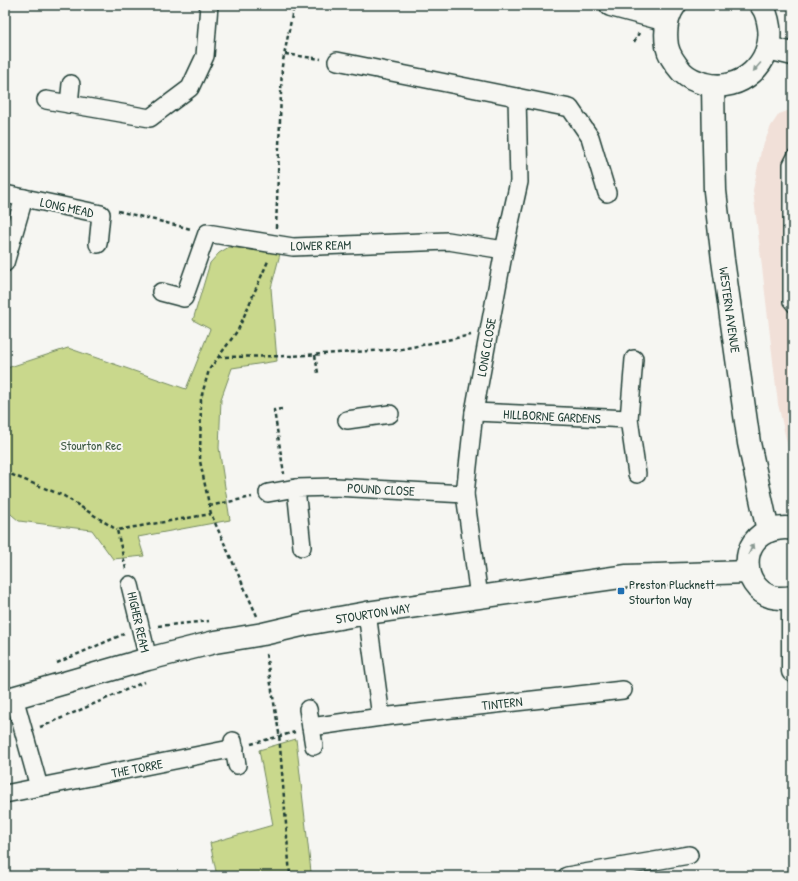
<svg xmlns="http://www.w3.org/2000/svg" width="798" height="881" font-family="'Patrick Hand',sans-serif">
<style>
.built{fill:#f1e0d8}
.green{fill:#c9d88c;stroke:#748a60}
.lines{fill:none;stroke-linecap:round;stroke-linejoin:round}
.service-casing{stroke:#1f3d34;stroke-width:12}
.minor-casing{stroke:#1f3d34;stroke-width:20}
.tertiary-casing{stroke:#1f3d34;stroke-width:25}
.path{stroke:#1f3d34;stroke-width:2.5;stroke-dasharray:4 3;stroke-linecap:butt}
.service{stroke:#f6f6f2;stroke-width:9}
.minor{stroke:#f6f6f2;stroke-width:17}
.tertiary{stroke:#f6f6f2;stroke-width:22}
.oneway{fill:#8a9a93}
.poi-dot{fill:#1f6fb2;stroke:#f6f6f2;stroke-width:1.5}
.labels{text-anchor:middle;stroke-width:4;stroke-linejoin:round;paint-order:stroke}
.street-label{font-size:13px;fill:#1f3d34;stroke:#f6f6f2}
.park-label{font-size:13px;fill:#415c46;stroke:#f6f6f2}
.poi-label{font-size:13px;fill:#1f3d34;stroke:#f6f6f2;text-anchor:start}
</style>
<rect width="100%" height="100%" fill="#f6f6f2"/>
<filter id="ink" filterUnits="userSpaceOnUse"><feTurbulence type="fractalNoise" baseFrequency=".025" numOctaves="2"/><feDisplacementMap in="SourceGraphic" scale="8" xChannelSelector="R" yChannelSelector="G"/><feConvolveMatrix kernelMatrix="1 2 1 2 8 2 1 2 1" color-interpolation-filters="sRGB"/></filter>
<g filter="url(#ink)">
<!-- built -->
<polygon class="built" points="793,109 793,462 789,452 778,404 753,190 761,151 771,126 779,114"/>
<!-- green -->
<g class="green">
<polygon points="229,247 280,254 271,288 277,361 232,368 221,399 219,448 230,520 138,537 144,556 113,559 92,530 19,521 5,509 5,360 7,368 68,348 186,389 210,329 193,320 210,263 219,253"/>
<polygon points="296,739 311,872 327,876 217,876 210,843 273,825 259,750"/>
</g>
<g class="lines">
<defs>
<polyline id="service" points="793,154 788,164 788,302 793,308"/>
<g id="minor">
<polyline points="337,61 570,108 590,137 607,193"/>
<polyline points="46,100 150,118 190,88 205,56 209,5"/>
<polyline points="69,104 71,84"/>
<polyline points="5,194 101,214 98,244"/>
<polyline points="5,263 24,198"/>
<polyline points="161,292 184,298 207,233 293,247 448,241 504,250"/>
<polyline points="634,359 629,419 637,474"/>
<polyline points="474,412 629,419"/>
<polyline points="347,420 390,414"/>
<polyline points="268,493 296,488"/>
<polyline points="302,547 296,488 335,487 465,494"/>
<polyline points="130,585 148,659"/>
<polyline points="479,597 465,494 474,412 504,250 519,182 517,97"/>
<polyline points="367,613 381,717"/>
<polyline points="14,697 39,787"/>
<polyline points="308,709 314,746"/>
<polyline points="311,727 381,717 623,690"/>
<polyline points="233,741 237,765"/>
<polyline points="5,794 235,748"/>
<polyline points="567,876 689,855"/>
</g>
<g id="tertiary">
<polyline points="611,5 667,20"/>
<path d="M675,5C666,17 665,32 667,46C669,56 675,64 682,72C688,78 697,82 706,84C740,93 774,63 769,27C768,20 766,11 761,5"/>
<polyline points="768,48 793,54"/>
<polyline points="713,86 714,146 715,191 723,260 749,443 768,531"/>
<path d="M793,529C786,527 779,528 772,530C739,538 740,587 772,597C779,599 786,598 793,597"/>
<polyline points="793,604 793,671"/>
<polyline points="5,700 148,659 215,642 263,634 306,624 367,613 627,576 748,572"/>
</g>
</defs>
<!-- service casing -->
<use href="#service" class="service-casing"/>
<!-- minor casing -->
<use href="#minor" class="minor-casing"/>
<!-- tertiary casing -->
<use href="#tertiary" class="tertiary-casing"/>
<!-- path -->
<g class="path">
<polyline points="634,42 639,33"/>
<polyline points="285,54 321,59"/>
<polyline points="118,211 191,229"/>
<polyline points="276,228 282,66 294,5"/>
<polyline points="315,355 318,373"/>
<polyline points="218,357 291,356 402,349 471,335"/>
<polyline points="282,409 274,410 284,474"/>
<polyline points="5,472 64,496 117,530"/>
<polyline points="209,506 252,497"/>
<polyline points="126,569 117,530 211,514"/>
<polyline points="257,616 211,514 200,461 201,398 209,370 238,330 268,261"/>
<polyline points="158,626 209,621"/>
<polyline points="266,654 279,733 290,876"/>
<polyline points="57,663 124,634"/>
<polyline points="40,727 48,724 144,682"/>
<polyline points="251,744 295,732"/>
</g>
<!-- service -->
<use href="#service" class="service"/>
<!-- minor -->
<use href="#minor" class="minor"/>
<!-- tertiary -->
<use href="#tertiary" class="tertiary"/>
</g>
<!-- one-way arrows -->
<defs><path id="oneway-solid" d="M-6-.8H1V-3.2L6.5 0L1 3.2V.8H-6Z"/></defs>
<g class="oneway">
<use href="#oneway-solid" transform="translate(757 67) rotate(131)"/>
<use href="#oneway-solid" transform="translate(751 549) rotate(-67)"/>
</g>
</g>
<!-- markers -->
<rect class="poi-dot" x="617" y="587" width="8" height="8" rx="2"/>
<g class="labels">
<!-- street labels -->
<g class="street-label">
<text transform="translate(67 207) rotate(12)" y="5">LONG MEAD</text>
<text transform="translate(321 245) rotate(-1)" y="5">LOWER REAM</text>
<text transform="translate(730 310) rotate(82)" y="5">WESTERN AVENUE</text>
<text transform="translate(486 347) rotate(-80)" y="5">LONG CLOSE</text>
<text transform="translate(552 416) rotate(3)" y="5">HILLBORNE GARDENS</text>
<text transform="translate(381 489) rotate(3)" y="5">POUND CLOSE</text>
<text transform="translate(373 613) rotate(-9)" y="5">STOURTON WAY</text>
<text transform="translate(139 622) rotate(77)" y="5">HIGHER REAM</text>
<text transform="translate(502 703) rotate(-6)" y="5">TINTERN</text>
<text transform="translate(137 768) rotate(-11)" y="5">THE TORRE</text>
</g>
<!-- park labels -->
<g class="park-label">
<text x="91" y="450">Stourton Rec</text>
</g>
<!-- poi labels -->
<g class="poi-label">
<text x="629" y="589">Preston Plucknett<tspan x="629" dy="15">Stourton Way</tspan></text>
</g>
</g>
<!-- margin -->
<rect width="798" height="881" fill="none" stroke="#f6f6f2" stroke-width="20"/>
<rect x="10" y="10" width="778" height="861" fill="none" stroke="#1f3d34" stroke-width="1.5" filter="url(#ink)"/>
</svg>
